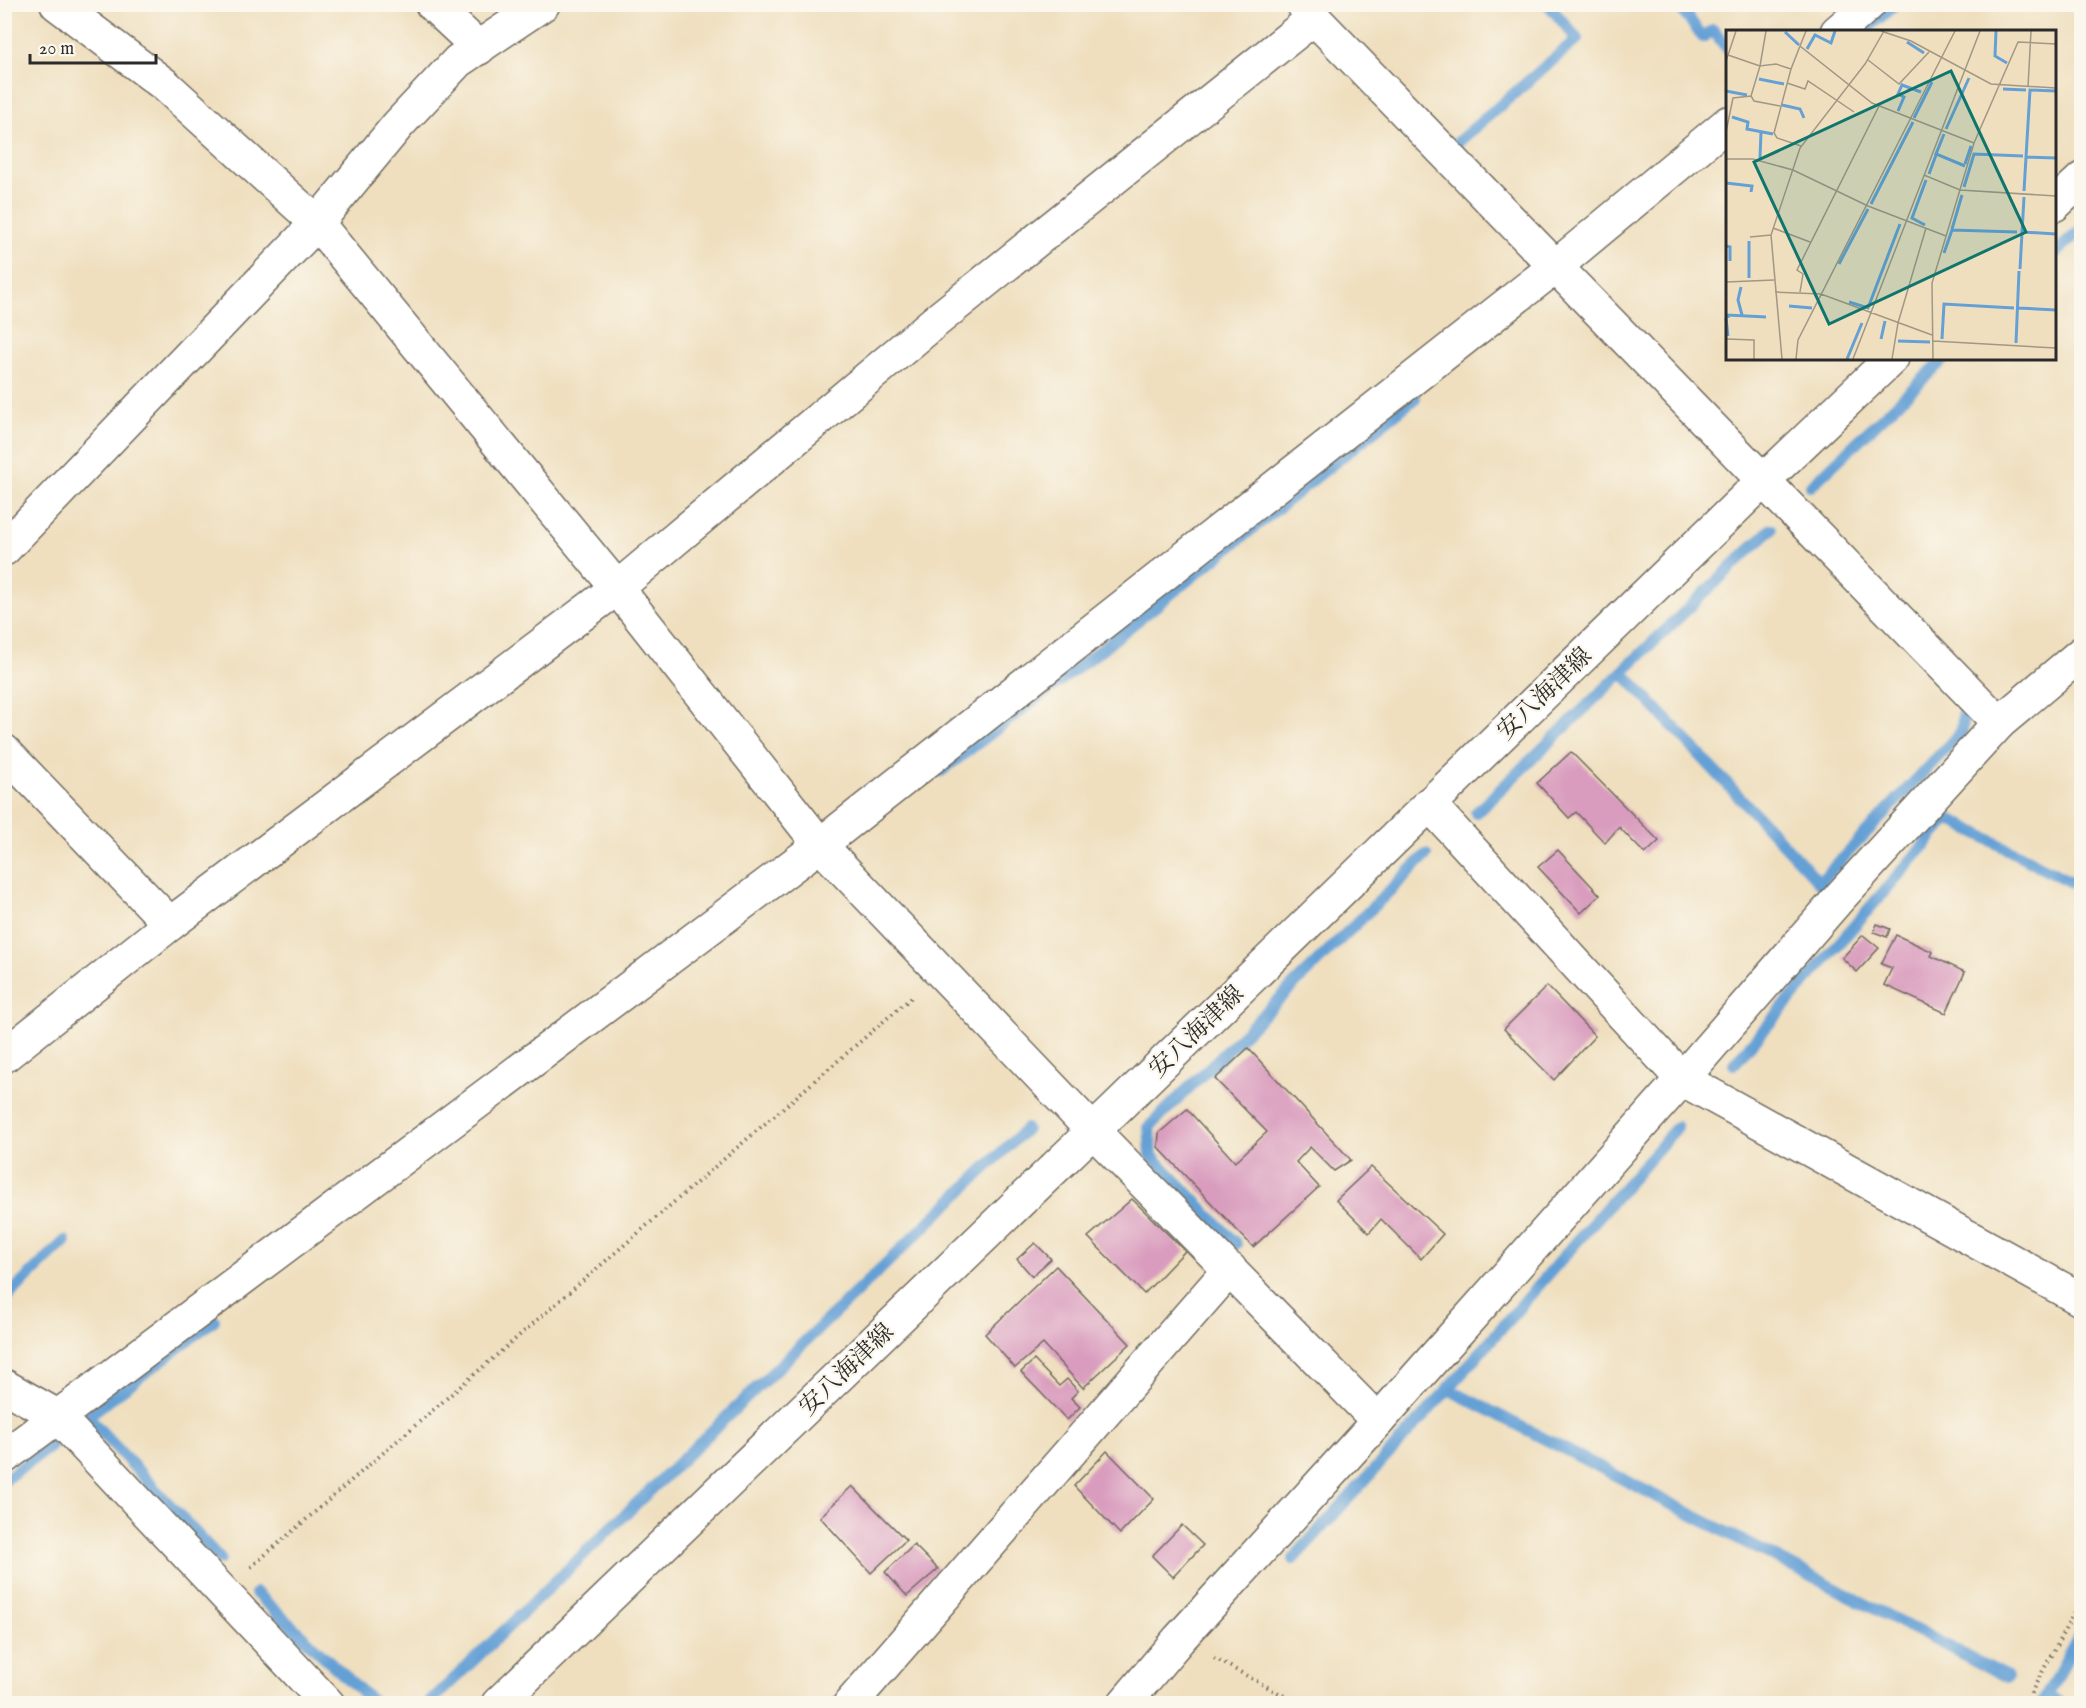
<svg xmlns="http://www.w3.org/2000/svg" width="2086" height="1708" font-family="'IM FELL English','Noto Serif JP',serif">
<style>
.lines{fill:none;stroke-linecap:round;stroke-linejoin:round}
.stream{stroke:#65a0d5;stroke-width:12}
.building{fill:#d99cbe}
.minor-casing{stroke:#706a5f;stroke-width:36}
.major-casing{stroke:#706a5f;stroke-width:36}
.path{stroke:#706a5f;stroke-width:4;stroke-dasharray:1.5 4.5;stroke-linecap:butt}
.minor{stroke:#fff;stroke-width:33}
.major{stroke:#fff;stroke-width:33}
.labels{text-anchor:middle;stroke-width:4.5;stroke-linejoin:round;paint-order:stroke}
.street-label{font-size:24px;fill:#2b2b2b;stroke:#fbf7ec}
.inset-river{fill:none;stroke:#65a0d5;stroke-width:3}
.inset-road{fill:none;stroke:#a19784;stroke-width:1.5}
.view{fill:#0f766e;fill-opacity:0.15;stroke:#0f766e;stroke-width:3}
.inset-edge{fill:none;stroke:#2b2b2b;stroke-width:3}
</style>
<rect width="100%" height="100%" fill="#fbf7ec"/>
<filter id="ink" filterUnits="userSpaceOnUse"><feTurbulence type="fractalNoise" baseFrequency=".0167" numOctaves="2"/><feDisplacementMap in="SourceGraphic" scale="12" xChannelSelector="R" yChannelSelector="G"/><feConvolveMatrix kernelMatrix="1 2 1 2 8 2 1 2 1" color-interpolation-filters="sRGB"/></filter>
<filter id="wash" filterUnits="userSpaceOnUse"><feTurbulence type="fractalNoise" baseFrequency=".008" numOctaves="4" result="noise"/><feDisplacementMap in="SourceGraphic" scale="24" xChannelSelector="R" yChannelSelector="G"/><feGaussianBlur stdDeviation="1.35" result="paint"/><feColorMatrix in="noise" values="0 0 0 0 0 0 0 0 0 0 0 0 0 0 0 0 0 1.4 0 .05"/><feComposite in="paint" operator="in"/></filter>
<g filter="url(#wash)">
<rect width="100%" height="100%" fill="#efdfbf"/>
<g class="lines">
<!-- stream -->
<g class="stream">
<polyline points="1677,4 1703,37 1713,30 1728,50"/>
<polyline points="1863,32 1896,4"/>
<polyline points="1458,142 1577,39 1548,4"/>
<polyline points="2054,254 2082,229"/>
<polyline points="1811,486 1945,358"/>
<polyline points="1771,529 1622,672 1822,885"/>
<polyline points="941,771 1102,649 1415,398"/>
<polyline points="1476,813 1622,672"/>
<polyline points="1820,882 1962,731 1964,706"/>
<polyline points="1734,1064 1948,818 2082,888"/>
<polyline points="1236,1244 1151,1155 1149,1127 1426,855"/>
<polyline points="4,1300 65,1241"/>
<polyline points="1448,1389 1677,1127"/>
<polyline points="87,1416 220,1559"/>
<polyline points="84,1419 214,1320"/>
<polyline points="4,1480 51,1446"/>
<polyline points="1293,1559 1448,1389 2007,1677"/>
<polyline points="256,1593 375,1704"/>
<polyline points="2047,1695 2062,1704"/>
<polyline points="428,1704 1026,1129"/>
<polyline points="2042,1704 2082,1631"/>
</g>
</g>
<g id="blocks">
<!-- building -->
<g class="building">
<polygon points="1571,752 1659,841 1645,854 1619,827 1605,843 1576,812 1569,818 1537,783"/>
<polygon points="1558,850 1600,895 1581,913 1538,867"/>
<polygon points="1877,924 1890,929 1887,937 1874,932"/>
<polygon points="1863,935 1879,948 1857,972 1842,958"/>
<polygon points="1896,935 1933,952 1931,956 1965,972 1946,1013 1884,985 1892,968 1881,964"/>
<polygon points="1547,986 1595,1036 1554,1080 1504,1029"/>
<polygon points="1248,1048 1351,1160 1334,1171 1310,1147 1296,1162 1319,1187 1253,1247 1158,1147 1159,1133 1187,1109 1235,1162 1267,1132 1215,1079"/>
<polygon points="1371,1167 1443,1234 1421,1259 1381,1219 1369,1233 1336,1200"/>
<polygon points="1132,1199 1185,1251 1144,1294 1088,1237"/>
<polygon points="1035,1243 1051,1259 1032,1276 1017,1259"/>
<polygon points="1056,1266 1130,1344 1083,1388 1043,1344 1015,1368 985,1334"/>
<polygon points="1034,1360 1059,1386 1067,1379 1078,1391 1071,1398 1080,1407 1067,1420 1021,1372"/>
<polygon points="1107,1451 1154,1499 1120,1534 1074,1486"/>
<polygon points="852,1486 906,1540 871,1573 820,1517"/>
<polygon points="1182,1525 1203,1545 1173,1577 1152,1556"/>
<polygon points="914,1545 938,1569 907,1596 885,1572"/>
</g>
</g>
</g>
<g filter="url(#ink)">
<use href="#blocks" fill-opacity="0" stroke="#706a5f" stroke-width="1.5"/>
<g class="lines">
<defs>
<g id="minor">
<polyline points="57,4 165,85 317,223 617,588 820,845 1093,1131 1378,1421"/>
<polyline points="432,4 479,48"/>
<polyline points="1303,4 1314,18 1999,723"/>
<polyline points="1837,32 1869,4"/>
<polyline points="4,549 317,223 398,125 458,61 543,4"/>
<polyline points="4,751 170,924"/>
<polyline points="1429,804 1682,1079 2082,1300"/>
<polyline points="4,1056 170,924 617,588 937,320 1314,18"/>
<polyline points="4,1386 57,1416 328,1704"/>
<polyline points="4,1457 820,845 1556,266 1728,123"/>
<polyline points="850,1704 1230,1269"/>
<polyline points="1124,1704 1179,1639 1378,1421 1682,1079 1840,897 1999,723 2082,653"/>
</g>
<g id="major">
<polyline points="2054,205 2082,179"/>
<polyline points="498,1704 1093,1131 1764,480 1892,358"/>
</g>
</defs>
<!-- minor casing -->
<use href="#minor" class="minor-casing"/>
<!-- major casing -->
<use href="#major" class="major-casing"/>
<!-- path -->
<g class="path">
<polyline points="251,1567 913,996"/>
<polyline points="1214,1658 1299,1704"/>
<polyline points="2025,1704 2082,1598"/>
</g>
<!-- minor -->
<use href="#minor" class="minor"/>
<!-- major -->
<use href="#major" class="major"/>
</g>
</g>
<g class="labels">
<!-- street labels -->
<g class="street-label">
<text transform="translate(1544 693) rotate(-44)" y="8">安八海津線</text>
<text transform="translate(1196 1031) rotate(-44)" y="8">安八海津線</text>
<text transform="translate(846 1369) rotate(-44)" y="8">安八海津線</text>
</g>
</g>
<!-- overview -->
<g transform="translate(1726 30)">
<rect width="330" height="330" fill="#efdfbf"/>
<path class="inset-river" d="M270,1L269,26L281,33M59,2L73,15M181,12L198,23M81,19L89,5L105,13L109,1M33,49L58,54M277,59L300,60M0,61L21,65M56,75L74,79L78,88M172,81L178,67L172,64L176,55L195,62M6,87L22,92L21,99L47,104M188,88L206,52M220,99L243,48M218,104L210,124L239,136M301,127L330,128M34,128L35,102M239,134L245,116M203,144L210,125M0,153L26,156L25,162M238,157L248,124L297,126M298,161L304,60L330,61M145,174L187,92M199,195L186,188L200,150M226,199L236,165M296,202L330,204M0,216L4,217V231M218,223L226,200L291,202M113,234L142,179M294,239L298,167M23,248V211M15,257L12,270L16,285M123,272L142,278L174,194M63,276L86,278M292,278L330,280M0,288L2,306M2,288V285L40,287M155,309L159,291M216,309L218,274L288,278M172,311L204,312M290,313L293,241M121,329L136,293"/>
<path class="inset-road" d="M40,1L34,36L50,34L65,39L74,16M80,1L74,16L146,73L248,113M155,1L185,11L265,54L330,58M142,30L173,54L203,22M0,31L10,1M65,39L48,103L51,108L75,116M61,53L79,59L82,51L128,82M302,57L305,1M25,66L28,71L54,76M0,102L7,68L25,66L34,36L2,25M0,129H27L67,140L142,176L220,206M198,145L234,160L330,166M47,198L84,212M24,207L45,205M0,252L48,250M49,262L95,264L206,305M74,262L77,244L71,240L153,76M0,309L28,310V329M207,311L330,318M56,329L45,205L74,118L139,34L158,1M70,329L72,310L229,1M127,329L254,1M166,329L172,293L200,198M207,329L206,253L248,113L292,12L330,14"/>
<path class="view" d="M225,41L300,202L103,294L28,132Z"/>
<rect width="330" height="330" class="inset-edge"/>
</g>
<!-- margin -->
<rect width="2086" height="1708" fill="none" stroke="#fbf7ec" stroke-width="24"/>
<!-- scale -->
<path d="M30 54v9h126v-9" fill="none" stroke="#2b2b2b" stroke-width="3"/>
<text x="39" y="54" font-size="18" fill="#2b2b2b" stroke="#fbf7ec" stroke-width="4.5" paint-order="stroke">20 m</text>
</svg>
